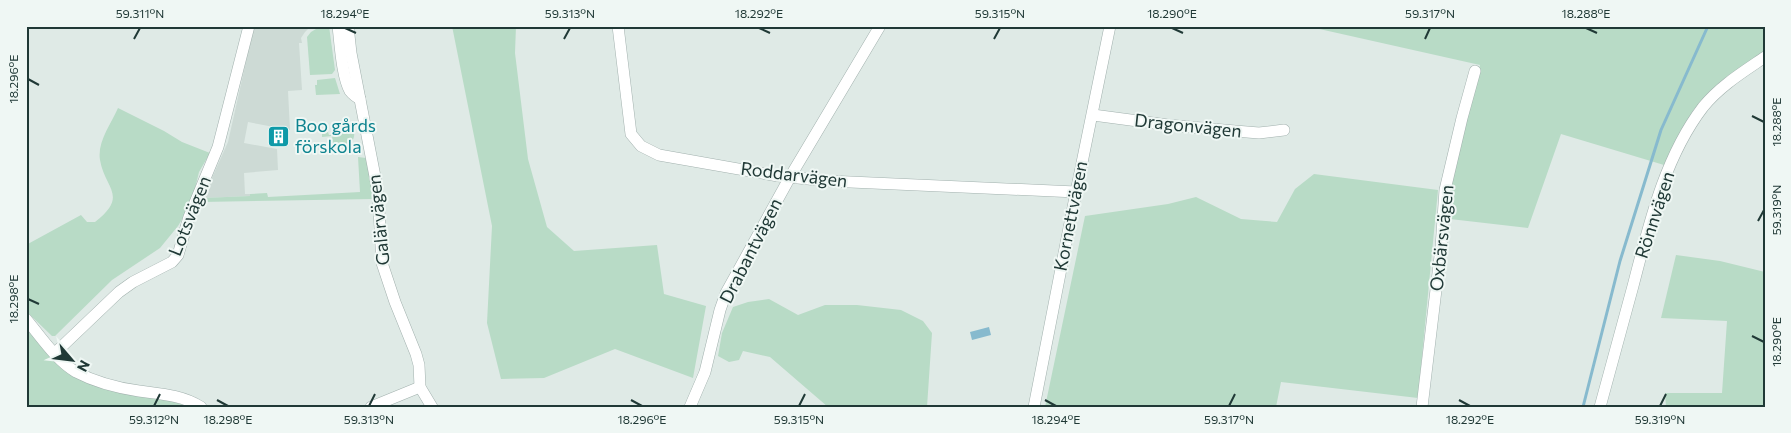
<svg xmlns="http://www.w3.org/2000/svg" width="1791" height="433" font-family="Commissioner,sans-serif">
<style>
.built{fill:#cddad5}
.green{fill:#b8dbc6}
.water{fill:#87bace}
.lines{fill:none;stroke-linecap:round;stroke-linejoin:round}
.stream{stroke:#87bace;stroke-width:3}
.minor-casing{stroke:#a2b1ae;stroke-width:12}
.minor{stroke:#fff;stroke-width:11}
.ticks{fill:none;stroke:#203936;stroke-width:2}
.labels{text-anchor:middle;stroke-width:4;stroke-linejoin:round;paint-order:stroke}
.culture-label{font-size:18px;fill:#0d838f;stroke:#eff7f4;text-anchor:start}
.street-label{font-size:18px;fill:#203936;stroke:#eff7f4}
.neatline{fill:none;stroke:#203936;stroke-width:2}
.ticks-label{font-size:12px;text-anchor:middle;fill:#203936}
</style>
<rect width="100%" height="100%" fill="#dfeae6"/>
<!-- built -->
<polygon class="built" points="254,26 311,26 305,32 301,38 302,43 299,43 302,90 288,91 290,130 248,122 244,143 277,149 278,170 244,173 245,194 250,194 250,196 203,198 228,142"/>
<!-- green -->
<g class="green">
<polygon points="321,26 329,26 335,70 332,74 310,75 307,37 311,32"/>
<polygon points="452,26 516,26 515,53 528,159 547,227 574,251 657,245 664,294 706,306 693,378 615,349 544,378 501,379 487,323 492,226"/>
<polygon points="1306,26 1765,26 1765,52 1726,77 1694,109 1664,165 1561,134 1528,228 1450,219 1452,184 1480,65"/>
<polygon points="335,78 340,94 316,95 315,85 317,85 317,80"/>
<path d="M118,108L164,131L182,142L210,153L199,172L193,197L187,211L178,226L160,248L112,280L55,336H52L26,311V245L81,215L87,222H95C129,196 105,189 100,160C97,142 111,124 118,108Z"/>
<path d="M354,130C356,146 345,144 333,145L332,136L322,137V133L328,132L329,135L338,134L339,131Z"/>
<polygon points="358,157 366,158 370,173 373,199 201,202 203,198 250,196 250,194 267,193 268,197 360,192"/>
<polygon points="1314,174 1438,190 1418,398 1281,382 1276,407 1045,407 1085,216 1168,204 1196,197 1241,219 1277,222 1295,189"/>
<polygon points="1676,255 1720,261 1765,272 1765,407 1666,407 1665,393 1722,393 1727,321 1661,318"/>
<polygon points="769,299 798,315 825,305 857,305 901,310 923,321 932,333 927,407 828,407 770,357 743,351 739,360 729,362 718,356 722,333 733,307 748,302"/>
<polygon points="26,326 67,371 191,407 26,407"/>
</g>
<!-- water -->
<polygon class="water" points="989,327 991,335 972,340 970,332"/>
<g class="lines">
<!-- stream -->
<polyline class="stream" points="1583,407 1620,261 1661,130 1708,26"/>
<defs>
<g id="minor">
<path d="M338,26C340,43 342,78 350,91C353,95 356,97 360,99"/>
<polyline points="348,26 351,53 378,192 382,263 395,302 416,354 419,365 420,387 432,407"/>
<polyline points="618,26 631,134 641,146 659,155 778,176 828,181 1076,192"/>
<polyline points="1093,115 1168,125 1235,131 1259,133 1284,130"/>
<path d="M26,319C41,337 56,360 76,372C95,382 118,388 139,391C161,394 182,395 201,407"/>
<polyline points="55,353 119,292 133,282 172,262 178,255 189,217 218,147 249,26"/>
<polyline points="371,407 420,387"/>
<polyline points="690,407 705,372 720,310 726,293 790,177 880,26"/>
<polyline points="1034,407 1076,192 1110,26"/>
<polyline points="1422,407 1441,248 1445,190 1462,118 1475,71"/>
<path d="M1600,407C1611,367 1622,326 1633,286C1649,225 1664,158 1703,107C1720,86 1743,72 1765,57"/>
</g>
</defs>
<!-- minor casing -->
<use href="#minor" class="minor-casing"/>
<!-- minor -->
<use href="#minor" class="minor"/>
</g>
<!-- ticks -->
<path class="ticks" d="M345,28L356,33M759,28L770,33M1172,28L1183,33M1586,28L1597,33M134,39L140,28M564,39L570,28M994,39L1000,28M1425,39L1430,28M28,79L39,85M1752,116L1764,122M1758,221L1764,210M28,299L39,304M1752,336L1764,342M217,400L228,406M631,400L642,406M1045,400L1056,406M1459,400L1470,406M154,406L160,394M369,406L375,394M799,406L805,394M1229,406L1235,394M1660,406L1666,394"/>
<!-- icons -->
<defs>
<symbol id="building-square" viewBox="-11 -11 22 22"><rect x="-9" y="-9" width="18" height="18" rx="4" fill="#0f9aa8" stroke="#eff7f4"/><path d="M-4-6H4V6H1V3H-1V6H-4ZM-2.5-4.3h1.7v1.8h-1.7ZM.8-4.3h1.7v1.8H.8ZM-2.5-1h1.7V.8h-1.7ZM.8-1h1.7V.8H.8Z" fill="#fff"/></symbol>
</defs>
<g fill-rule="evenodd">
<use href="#building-square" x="266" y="124" width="25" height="25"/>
</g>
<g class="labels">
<!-- culture labels -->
<g class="culture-label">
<text x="295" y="132">Boo gårds<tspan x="295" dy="21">förskola</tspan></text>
</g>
<!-- street labels -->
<g class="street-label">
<text transform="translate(1188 126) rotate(6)" y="6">Dragonvägen</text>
<text transform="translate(794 175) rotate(7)" y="6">Roddarvägen</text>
<text transform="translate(1655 215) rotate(-72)" y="6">Rönnvägen</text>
<text transform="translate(190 216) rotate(-68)" y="6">Lotsvägen</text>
<text transform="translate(1071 216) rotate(-79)" y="6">Kornettvägen</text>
<text transform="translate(379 220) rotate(-96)" y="6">Galärvägen</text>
<text transform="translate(1442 238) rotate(-84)" y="6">Oxbärsvägen</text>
<text transform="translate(751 251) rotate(-63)" y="6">Drabantvägen</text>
</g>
</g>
<!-- border -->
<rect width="1791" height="433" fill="none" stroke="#eff7f4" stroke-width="55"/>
<!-- north arrow -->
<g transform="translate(72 360) rotate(118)" stroke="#eff7f4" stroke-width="4" paint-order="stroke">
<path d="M0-4L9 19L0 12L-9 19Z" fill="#203936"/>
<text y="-8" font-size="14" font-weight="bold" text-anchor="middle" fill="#203936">N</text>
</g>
<rect x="28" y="28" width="1736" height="378" class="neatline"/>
<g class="ticks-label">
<text x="140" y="18">59.311°N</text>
<text x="345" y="18">18.294°E</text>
<text x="570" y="18">59.313°N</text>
<text x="759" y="18">18.292°E</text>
<text x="1000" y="18">59.315°N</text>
<text x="1172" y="18">18.290°E</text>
<text x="1430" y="18">59.317°N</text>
<text x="1586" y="18">18.288°E</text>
<text transform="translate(14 79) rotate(-90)" y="4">18.296°E</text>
<text transform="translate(1777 122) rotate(-90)" y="4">18.288°E</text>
<text transform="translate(1777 210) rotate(-90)" y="4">59.319°N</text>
<text transform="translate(14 299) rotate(-90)" y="4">18.298°E</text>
<text transform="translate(1777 342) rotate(-90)" y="4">18.290°E</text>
<text x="154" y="424">59.312°N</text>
<text x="228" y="424">18.298°E</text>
<text x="369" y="424">59.313°N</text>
<text x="642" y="424">18.296°E</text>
<text x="799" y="424">59.315°N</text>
<text x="1056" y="424">18.294°E</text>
<text x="1229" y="424">59.317°N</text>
<text x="1470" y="424">18.292°E</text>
<text x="1660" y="424">59.319°N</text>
</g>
</svg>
